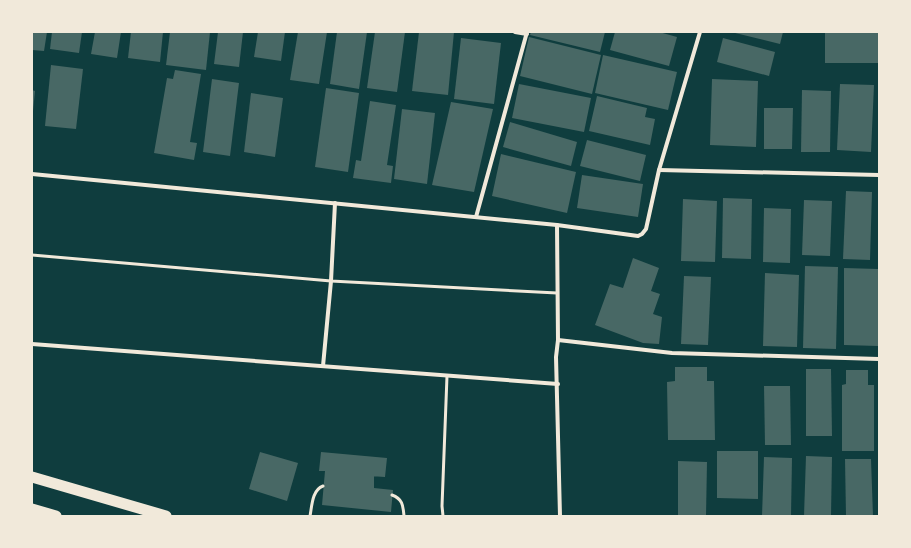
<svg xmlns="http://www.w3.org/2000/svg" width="911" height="548" font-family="Poppins,sans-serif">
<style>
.building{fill:#486865}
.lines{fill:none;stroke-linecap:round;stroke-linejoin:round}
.service{stroke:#f1e9da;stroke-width:3}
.minor{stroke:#f1e9da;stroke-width:4}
.trunk{stroke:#f1e9da;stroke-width:11}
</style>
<rect width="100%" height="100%" fill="#0f3d3e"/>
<!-- building -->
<g class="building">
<polygon points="32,32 47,32 44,51 32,50"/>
<polygon points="52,32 82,32 79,53 50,49"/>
<polygon points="95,32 121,32 117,58 91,54"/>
<polygon points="131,32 163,32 160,62 128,58"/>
<polygon points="170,32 210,32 206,70 166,65"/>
<polygon points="218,32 243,32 239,67 214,64"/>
<polygon points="258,32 285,32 281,61 254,57"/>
<polygon points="298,32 327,32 319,84 290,80"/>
<polygon points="337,32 367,32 359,89 330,84"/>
<polygon points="375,32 405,32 397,92 367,88"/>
<polygon points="419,32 454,32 448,95 412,91"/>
<polygon points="531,32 605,32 600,52 530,35"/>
<polygon points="615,32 659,32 677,37 669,66 610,50"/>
<polygon points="731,32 783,32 780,44"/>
<rect x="825" y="32" width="54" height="31"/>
<polygon points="529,37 601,55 592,94 520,76"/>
<polygon points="461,38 501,43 494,104 454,99"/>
<polygon points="723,38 775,52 769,76 717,62"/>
<polygon points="603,55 677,72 668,110 595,93"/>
<polygon points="51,65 83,69 76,129 45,126"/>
<polygon points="175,70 201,74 190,142 197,143 194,160 154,153 167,78 173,79"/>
<polygon points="212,79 239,83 230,156 203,152"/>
<polygon points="712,79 758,81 756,147 710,145"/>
<polygon points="519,84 591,98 584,132 512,118"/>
<polygon points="840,84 874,85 871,152 837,150"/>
<polygon points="326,88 359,93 348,172 315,167"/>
<polygon points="32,90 35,91 33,111 32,111"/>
<polygon points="802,90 831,91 830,152 801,152"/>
<polygon points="251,93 283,98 275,157 244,152"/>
<polygon points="597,96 647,108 645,117 655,119 650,145 589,131"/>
<polygon points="370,101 396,105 387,165 393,166 391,183 353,178 356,160 361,161"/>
<polygon points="451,102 493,109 474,192 432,185"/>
<polygon points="764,108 793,108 792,149 764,149"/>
<polygon points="402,109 435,113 427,184 394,179"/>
<polygon points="510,122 577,142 571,166 503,147"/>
<polygon points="587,140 646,155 640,181 580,166"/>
<polygon points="501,154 576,172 567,213 492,196"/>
<polygon points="582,175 643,184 638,217 577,208"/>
<polygon points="846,191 872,192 870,260 843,259"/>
<polygon points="723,198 752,199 751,259 722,258"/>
<polygon points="683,199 717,201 715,262 681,261"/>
<polygon points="804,200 832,201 830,256 802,255"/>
<polygon points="764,208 791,209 790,263 763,262"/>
<polygon points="633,258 659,268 651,291 660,294 653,314 662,317 659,344 643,343 595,325 610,284 623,288"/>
<polygon points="805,266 838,267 836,349 803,348"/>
<polygon points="844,268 878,269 878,346 844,345"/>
<polygon points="765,273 799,275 797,347 763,346"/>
<polygon points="684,276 711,277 708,345 681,344"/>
<polygon points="675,367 707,367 707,381 714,381 715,440 668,440 667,382 675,381"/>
<polygon points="806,369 831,369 832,436 806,436"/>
<polygon points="846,370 868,370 868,385 874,385 874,451 842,451 842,385 846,384"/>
<polygon points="764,386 790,386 791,445 765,445"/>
<polygon points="717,451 758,451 758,499 717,498"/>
<polygon points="260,452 298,463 287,501 249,489"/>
<polygon points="321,452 387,458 385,477 370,476 374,476 374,488 393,490 391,512 322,505 325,471 319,471"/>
<polygon points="806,456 832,457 831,516 804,516"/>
<polygon points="764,457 792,458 791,516 762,516"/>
<polygon points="845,459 871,459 873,516 846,516"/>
<polygon points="678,461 707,462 706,516 678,516"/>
</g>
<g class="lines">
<!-- service -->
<g class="service">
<polyline points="32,255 331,281 557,293"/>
<path d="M392,495C403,499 403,506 404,516"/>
<path d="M310,516C312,506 312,490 323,486"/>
<polyline points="443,516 442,506 447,376"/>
</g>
<!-- minor -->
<g class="minor">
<polyline points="515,32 527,34"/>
<polyline points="659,170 879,175"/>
<polyline points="32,174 557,225 638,236 642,234 646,229 659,170 700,32"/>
<polyline points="476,217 527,32"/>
<polyline points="557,225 558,340 556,357 560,516"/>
<polyline points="558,340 672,353 879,359"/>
<polyline points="32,344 558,384"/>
<polyline points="323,366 331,281 335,203"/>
</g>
<!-- trunk -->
<g class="trunk">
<polyline points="32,477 166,516"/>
<polyline points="32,509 56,516"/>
</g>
</g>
<!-- border -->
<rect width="911" height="548" fill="none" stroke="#f1e9da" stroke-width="66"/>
</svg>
